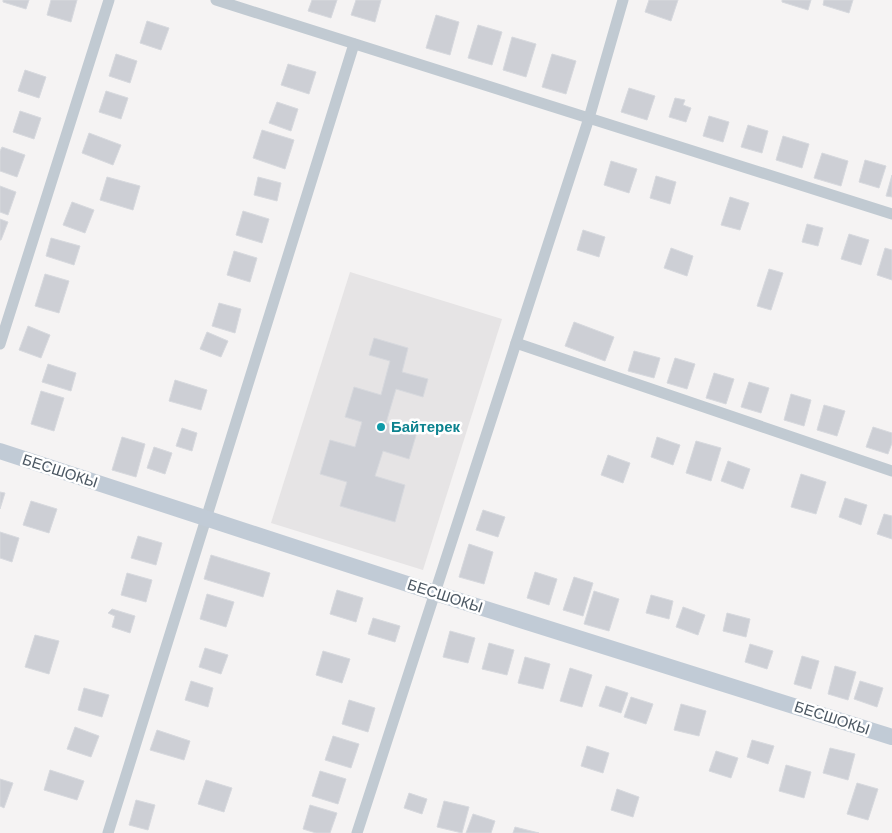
<svg xmlns="http://www.w3.org/2000/svg" width="892" height="833" font-family="Barlow,sans-serif">
<style>
.education{fill:#e6e4e5}
.building{fill:#cdcfd5;stroke:#d7d9de}
.lines{fill:none;stroke-linecap:round;stroke-linejoin:round}
.street{stroke:#c1cad2;stroke-width:11}
.secondary{stroke:#c1cbd6;stroke-width:16}
.culture-dot{fill:#0f9aa8;stroke:#fff;stroke-width:2}
.labels{text-anchor:middle;stroke-width:5;stroke-linejoin:round;paint-order:stroke}
.culture-label{font-size:15px;font-weight:bold;fill:#0d838f;stroke:#fff;text-anchor:start}
.street-label{font-size:15px;fill:#4a5661;stroke:#fff}
</style>
<rect width="100%" height="100%" fill="#f5f3f3"/>
<!-- education -->
<polygon class="education" points="350,272 502,319 423,570 271,523"/>
<!-- building -->
<g class="building">
<polygon points="3,0 29,0 26,9 3,2"/>
<polygon points="51,0 77,0 71,22 47,15"/>
<polygon points="312,0 337,0 331,18 308,11"/>
<polygon points="356,0 381,0 375,22 351,15"/>
<polygon points="649,0 678,0 671,21 645,12"/>
<polygon points="782,0 811,0 808,10 782,2"/>
<polygon points="824,0 853,0 849,13 823,5"/>
<polygon points="436,15 459,22 450,55 426,48"/>
<polygon points="147,21 169,28 161,50 140,43"/>
<polygon points="478,25 502,32 492,65 468,58"/>
<polygon points="512,37 536,44 526,77 503,70"/>
<polygon points="116,54 137,61 130,83 109,76"/>
<polygon points="552,54 576,61 566,94 542,87"/>
<polygon points="288,64 316,72 309,94 281,85"/>
<polygon points="25,70 46,77 39,98 18,91"/>
<polygon points="629,88 655,96 647,120 621,112"/>
<polygon points="106,91 128,98 121,119 99,112"/>
<polygon points="675,98 685,100 683,105 691,108 686,122 669,117"/>
<polygon points="277,102 298,109 291,131 269,123"/>
<polygon points="20,111 41,118 34,139 13,132"/>
<polygon points="709,116 729,122 723,142 703,136"/>
<polygon points="748,125 768,131 762,153 741,147"/>
<polygon points="262,130 294,140 285,169 253,158"/>
<polygon points="89,133 121,145 113,165 82,153"/>
<polygon points="783,136 809,144 802,168 776,160"/>
<polygon points="2,147 25,155 17,177 0,171 0,151"/>
<polygon points="822,153 848,161 841,186 814,178"/>
<polygon points="865,160 886,166 879,188 859,182"/>
<polygon points="611,161 637,169 629,193 604,185"/>
<polygon points="892,175 892,197 886,196"/>
<polygon points="656,176 676,182 670,204 650,198"/>
<polygon points="107,177 140,186 133,210 100,200"/>
<polygon points="258,177 281,183 277,201 254,195"/>
<polygon points="0,186 16,192 8,215 0,212"/>
<polygon points="730,197 749,203 740,230 721,225"/>
<polygon points="72,202 94,210 85,233 63,225"/>
<polygon points="243,211 269,219 262,243 236,235"/>
<polygon points="0,219 8,222 1,240 0,240"/>
<polygon points="807,224 823,228 818,246 802,242"/>
<polygon points="583,230 605,237 599,257 577,250"/>
<polygon points="849,234 869,240 861,265 841,259"/>
<polygon points="51,238 80,246 74,265 46,256"/>
<polygon points="671,248 693,256 687,276 664,268"/>
<polygon points="885,248 892,250 892,280 877,275"/>
<polygon points="234,251 257,258 250,282 227,275"/>
<polygon points="769,269 783,273 771,310 757,306"/>
<polygon points="45,274 69,281 59,313 35,306"/>
<polygon points="219,303 241,309 235,333 212,326"/>
<polygon points="574,322 614,337 605,361 565,346"/>
<polygon points="28,326 50,335 41,358 19,350"/>
<polygon points="207,332 228,341 221,357 200,349"/>
<polygon points="374,338 408,348 402,372 428,379 423,397 396,389 386,423 417,432 409,459 383,451 375,476 405,485 395,522 340,506 347,482 320,474 330,440 355,447 362,422 345,417 354,387 381,395 390,361 369,355"/>
<polygon points="634,351 660,358 654,378 628,371"/>
<polygon points="675,358 695,364 687,389 667,383"/>
<polygon points="48,364 76,373 71,391 42,382"/>
<polygon points="714,373 734,379 726,404 706,398"/>
<polygon points="175,380 207,390 201,410 169,401"/>
<polygon points="749,382 769,388 761,413 741,407"/>
<polygon points="41,391 64,398 54,431 31,424"/>
<polygon points="791,394 811,400 804,426 784,420"/>
<polygon points="824,405 845,411 837,436 817,430"/>
<polygon points="873,427 892,433 892,443 888,454 866,447"/>
<polygon points="182,428 197,433 192,451 176,446"/>
<polygon points="122,437 145,444 136,477 112,470"/>
<polygon points="657,437 680,445 673,465 651,457"/>
<polygon points="696,441 721,448 711,481 686,473"/>
<polygon points="154,447 172,453 165,474 147,468"/>
<polygon points="608,455 630,463 623,483 601,475"/>
<polygon points="728,461 750,469 743,489 721,481"/>
<polygon points="801,474 826,482 816,514 791,507"/>
<polygon points="0,492 5,493 0,509"/>
<polygon points="845,498 867,505 861,525 839,517"/>
<polygon points="31,501 57,509 49,533 23,525"/>
<polygon points="483,510 505,517 498,537 476,530"/>
<polygon points="884,514 892,516 892,539 877,534"/>
<polygon points="0,532 19,538 12,562 0,558"/>
<polygon points="138,536 162,543 156,565 131,558"/>
<polygon points="469,544 493,552 484,584 459,577"/>
<polygon points="211,555 270,573 263,597 204,579"/>
<polygon points="535,572 557,579 549,605 527,598"/>
<polygon points="127,573 152,580 146,602 121,595"/>
<polygon points="574,577 593,583 583,616 563,610"/>
<polygon points="337,590 363,598 356,622 330,614"/>
<polygon points="594,591 619,599 609,631 584,624"/>
<polygon points="207,594 234,602 226,627 200,619"/>
<polygon points="651,595 673,601 669,619 646,613"/>
<polygon points="683,607 705,615 698,635 676,627"/>
<polygon points="112,609 135,616 130,633 112,627 115,616 108,613"/>
<polygon points="727,613 750,619 746,637 723,631"/>
<polygon points="373,618 400,626 395,642 368,634"/>
<polygon points="450,631 475,638 468,663 443,657"/>
<polygon points="35,635 59,641 49,674 25,667"/>
<polygon points="489,643 514,650 507,675 482,669"/>
<polygon points="750,644 773,651 767,669 745,662"/>
<polygon points="205,648 228,655 221,674 199,667"/>
<polygon points="323,651 350,659 342,683 316,675"/>
<polygon points="802,656 819,661 811,689 794,684"/>
<polygon points="525,657 550,664 543,689 518,683"/>
<polygon points="835,666 856,672 848,700 828,694"/>
<polygon points="570,668 592,675 582,707 560,701"/>
<polygon points="191,681 213,688 208,707 185,700"/>
<polygon points="860,681 883,688 877,707 854,699"/>
<polygon points="606,686 628,693 621,713 599,706"/>
<polygon points="84,688 109,695 102,717 78,710"/>
<polygon points="631,697 653,704 646,724 624,717"/>
<polygon points="349,700 375,708 368,732 342,724"/>
<polygon points="681,704 706,711 699,736 674,730"/>
<polygon points="75,727 99,736 91,757 67,749"/>
<polygon points="157,730 190,741 184,760 150,750"/>
<polygon points="333,736 359,744 351,768 325,760"/>
<polygon points="752,740 774,746 768,764 747,757"/>
<polygon points="587,746 609,753 603,773 581,766"/>
<polygon points="830,748 855,754 848,780 823,773"/>
<polygon points="716,751 738,758 731,778 709,771"/>
<polygon points="786,765 811,772 804,798 779,791"/>
<polygon points="50,770 84,781 77,800 44,790"/>
<polygon points="320,771 346,779 338,804 312,796"/>
<polygon points="0,779 13,783 4,808 0,806"/>
<polygon points="206,780 232,788 224,812 198,804"/>
<polygon points="857,783 878,789 868,820 847,814"/>
<polygon points="617,789 639,797 633,817 611,810"/>
<polygon points="409,793 427,799 422,814 404,808"/>
<polygon points="136,800 155,805 148,830 129,825"/>
<polygon points="444,801 469,807 462,833 437,827"/>
<polygon points="310,805 337,813 330,833 316,833 303,829"/>
<polygon points="473,814 495,821 491,833 466,833"/>
<polygon points="515,827 539,833 513,833"/>
</g>
<g class="lines">
<!-- street -->
<g class="street">
<polyline points="216,0 892,214"/>
<polyline points="516,343 892,471"/>
<polyline points="0,344 109,0"/>
<polyline points="108,833 354,44"/>
<polyline points="357,833 589,118 623,0"/>
</g>
<!-- secondary -->
<polyline class="secondary" points="0,451 435,593 892,737"/>
</g>
<!-- markers -->
<circle class="culture-dot" cx="381" cy="427" r="5"/>
<g class="labels">
<!-- culture labels -->
<g class="culture-label">
<text x="391" y="432">Байтерек</text>
</g>
<!-- street labels -->
<g class="street-label">
<text transform="translate(60 471) rotate(18)" y="5">БЕСШОКЫ</text>
<text transform="translate(445 596) rotate(18)" y="5">БЕСШОКЫ</text>
<text transform="translate(832 718) rotate(18)" y="5">БЕСШОКЫ</text>
</g>
</g>
</svg>
